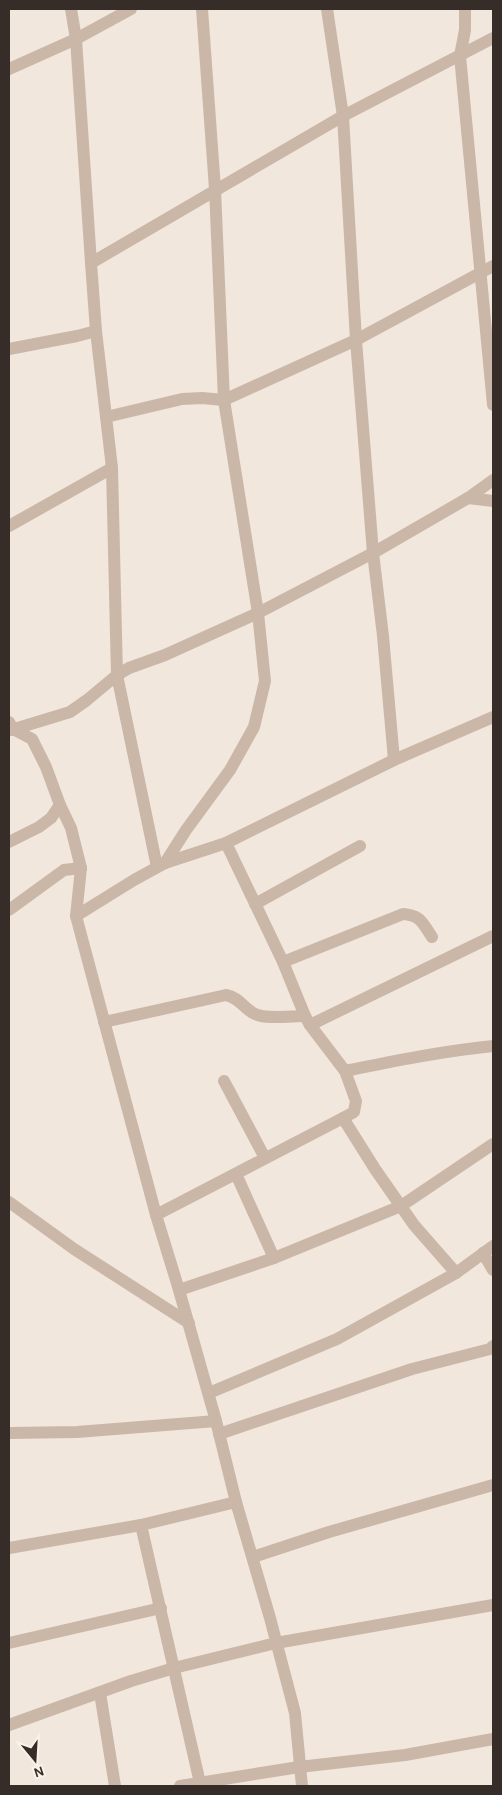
<svg xmlns="http://www.w3.org/2000/svg" width="502" height="1795" font-family="Karla,sans-serif">
<style>
.lines{fill:none;stroke-linecap:round;stroke-linejoin:round}
.minor{stroke:#cbb7a8;stroke-width:12}
</style>
<rect width="100%" height="100%" fill="#f2e7dc"/>
<g class="lines">
<!-- minor -->
<g class="minor">
<polyline points="71,9 76,39 91,263"/>
<polyline points="327,9 343,116 356,340 373,553 383,636 394,760"/>
<polyline points="465,9 465,30 460,56 493,405"/>
<polyline points="9,69 76,39 131,9"/>
<polyline points="96,331 112,468 117,675 157,867"/>
<polyline points="9,349 77,336 96,331 91,263 343,116 493,38"/>
<polyline points="106,417 182,399 202,398 224,400 356,340 493,266"/>
<polyline points="468,498 493,501"/>
<polyline points="9,526 112,468"/>
<polyline points="9,722 13,729 32,739 46,767 60,805 71,828 81,868 76,916 156,1215 179,1290 216,1421 236,1502 270,1618 295,1713 302,1786"/>
<polyline points="11,730 70,712 87,700 117,675 129,668 165,655 258,613 373,553 468,498 493,480"/>
<polyline points="9,842 39,827 51,818 60,805"/>
<polyline points="165,863 226,843 394,760 493,717"/>
<polyline points="255,904 360,846"/>
<polyline points="9,910 64,870 81,868"/>
<polyline points="76,916 134,880 165,863 186,830 230,770 254,727 265,681 258,613 224,400 215,189 202,9"/>
<path d="M283,962L403,914C421,915 423,924 432,937"/>
<path d="M104,1022L226,995C238,997 243,1007 253,1013C264,1020 291,1016 305,1016"/>
<polyline points="310,1025 493,936"/>
<path d="M345,1071C394,1061 443,1051 493,1046"/>
<polyline points="224,1081 265,1158"/>
<polyline points="343,1118 375,1169 414,1225 456,1273"/>
<polyline points="236,1174 274,1258"/>
<polyline points="9,1202 74,1249 189,1323"/>
<polyline points="156,1215 343,1118 354,1112 356,1101 345,1071 310,1025 305,1016 283,962 226,843"/>
<polyline points="483,1253 493,1270"/>
<polyline points="179,1290 274,1258 401,1206 493,1144"/>
<polyline points="209,1393 337,1339 456,1273 493,1246"/>
<polyline points="9,1433 77,1432 216,1421"/>
<polyline points="219,1434 412,1369 490,1349 493,1346"/>
<polyline points="141,1525 200,1783"/>
<polyline points="9,1548 141,1525 236,1502"/>
<polyline points="253,1557 329,1532 493,1485"/>
<polyline points="9,1643 161,1608"/>
<polyline points="100,1693 115,1786"/>
<polyline points="9,1725 131,1681 174,1668 276,1643 493,1605"/>
<polyline points="180,1786 299,1767 405,1755 493,1739"/>
</g>
</g>
<!-- border -->
<rect width="502" height="1795" fill="none" stroke="#372d28" stroke-width="20"/>
<!-- north arrow -->
<g transform="translate(35 1760) rotate(162)" stroke="#faf1e9" stroke-width="4" paint-order="stroke">
<path d="M0-4L9 19L0 12L-9 19Z" fill="#372d28"/>
<text y="-8" font-size="14" font-weight="bold" text-anchor="middle" fill="#372d28">N</text>
</g>
</svg>
